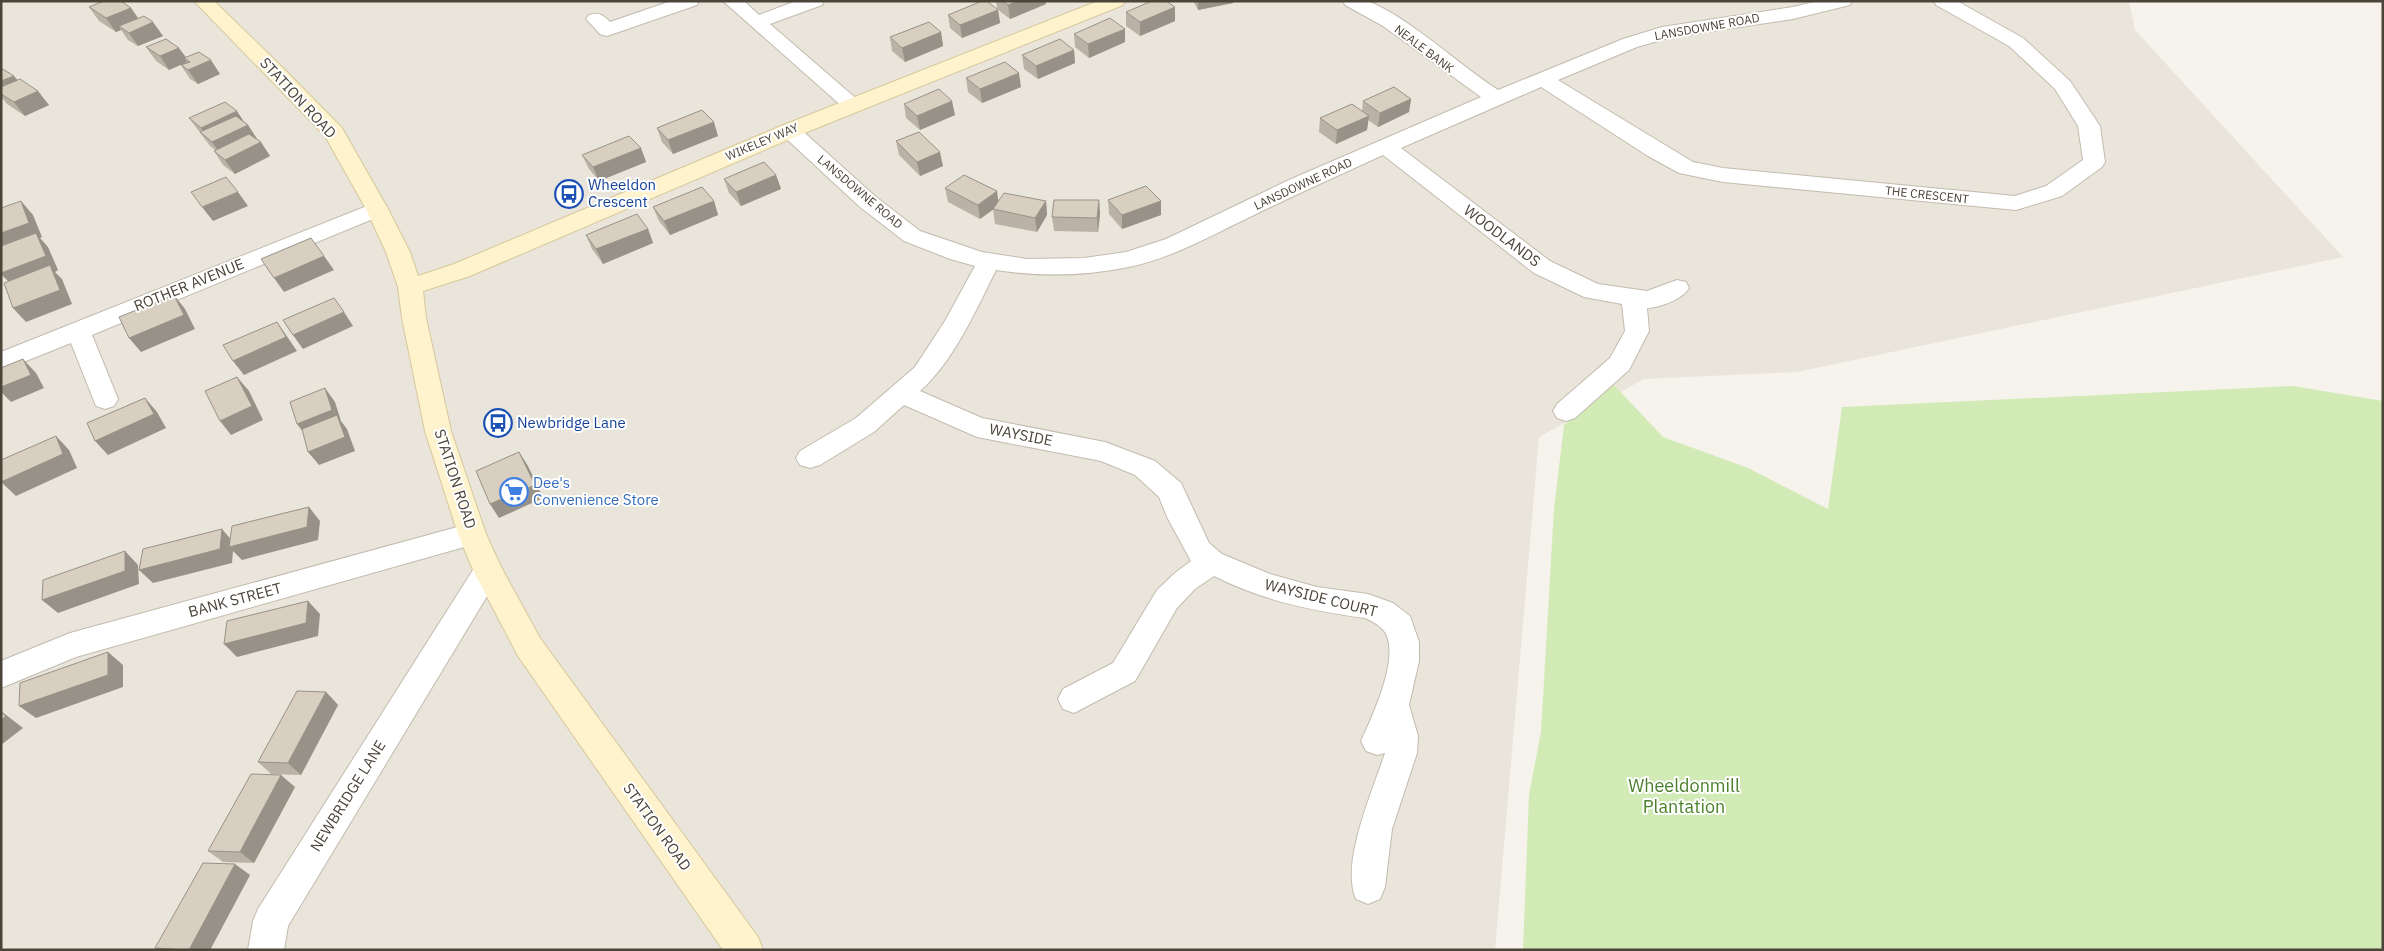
<svg xmlns="http://www.w3.org/2000/svg" width="2384" height="951" font-family="'IBM Plex Sans',sans-serif">
<style>
.residential{fill:#eae5da}
.green{fill:#d2eab5}
.lines{fill:none;stroke-linecap:round;stroke-linejoin:round}
.street-casing{stroke:#c2bbae;stroke-width:2}
.secondary-casing{stroke:#d6c79b;stroke-width:2}
.street{fill:#fff;fill-rule:evenodd}
.secondary{fill:#fff3cd;fill-rule:evenodd}
.wall{fill:#bab2a6}
.shaded-wall{fill:#979187}
.building{fill:#d8cfc1;stroke:#979187}
.labels{text-anchor:middle;stroke-width:4;stroke-linejoin:round;paint-order:stroke}
.far-street-label{font-size:12px;fill:#4b4439;stroke:#fff}
.street-label{font-size:15px;fill:#4b4439;stroke:#fff}
.transit-label{font-size:15px;fill:#164399;stroke:#fff;text-anchor:start}
.shop-label{font-size:15px;fill:#366cbe;stroke:#fff;text-anchor:start}
.near-park-label{font-size:18px;fill:#4a7f2a;stroke:#fff}
</style>
<rect width="100%" height="100%" fill="#f6f3ec"/>
<!-- residential -->
<polygon class="residential" points="1,1 2129,1 2135,30 2343,257 1797,372 1644,379 1539,437 1495,950 1,950"/>
<!-- green -->
<polygon class="green" points="1613,384 1663,437 1748,468 1828,509 1842,407 2293,386 2383,401 2383,950 1523,950 1529,795 1541,732 1554,509 1564,425"/>
<g class="lines">
<defs>
<g id="street">
<path d="M671,1H699L697,5L607,36L600,34L586,19L589,15C599,12 603,15 610,22Z"/>
<polygon points="723,1 744,1 759,15 796,1 824,1 822,5 770,24 859,101 862,105 859,109 852,111 845,109"/>
<path d="M1343,1C1351,1 1362,0 1370,2C1411,19 1459,65 1498,90L1623,39L1662,27L1793,7L1818,1H1852L1850,5L1793,19L1672,37L1637,47L1558,80L1693,162L1723,168L2015,196L2046,186L2083,160L2078,126L2055,89L2009,46L1936,5L1934,1H1957L2023,38L2070,81L2100,126L2105,162L2102,167L2062,196L2016,210L1723,182L1679,173L1648,156L1541,87L1401,148L1550,261L1598,284L1647,291L1677,280L1686,282L1689,288C1683,299 1659,308 1647,308L1649,331L1629,370L1575,418L1566,421L1557,418L1553,411L1557,404L1610,358L1625,331L1622,304L1584,297L1534,273L1383,155C1339,175 1295,195 1252,216C1212,235 1172,258 1129,267C1085,276 1040,277 996,270C976,310 954,361 920,391L982,418L1105,442L1155,461L1181,483L1209,543L1222,554L1270,574L1317,587L1368,594L1393,603L1410,616L1419,642V661L1409,705L1418,736L1417,753L1392,829L1385,887L1380,899L1368,904L1356,899C1340,863 1373,790 1385,753L1377,755L1366,751L1361,741C1372,717 1399,660 1386,634C1383,627 1372,621 1365,618C1313,611 1261,600 1214,576L1195,589L1177,608L1135,681L1074,713L1063,709L1058,699L1063,689L1113,663L1157,590L1175,573L1191,561L1167,517L1159,497L1135,475L1101,461L977,437L904,405L874,432L820,465L810,468L800,465L796,458L800,451L856,418L915,367L945,321L975,266L950,259L904,241L860,207L778,131L781,126L789,125L797,126L876,197L920,231L982,252L1027,259L1084,258L1126,252L1166,239L1289,180L1481,97L1383,26L1345,5Z"/>
<polygon points="377,202 385,204 388,209 385,214 92,335 118,399 114,406 105,409 96,406 71,343 1,371 1,352"/>
<polygon points="472,523 482,526 486,534 482,542 76,657 1,688 1,661 70,633"/>
<polygon points="488,558 498,562 503,570 498,578 288,926 284,950 248,950 253,921 258,909 478,562"/>
</g>
<polygon id="secondary" points="194,1 214,1 284,69 342,128 388,209 410,252 418,276 454,264 781,126 1098,1 1125,1 1123,5 797,136 470,276 423,291 426,318 451,431 486,534 501,567 540,638 758,937 763,950 723,950 518,656 473,570 458,534 425,431 402,318 398,287 386,252 366,209 325,136"/>
</defs>
<!-- street casing -->
<use href="#street" class="street-casing"/>
<!-- secondary casing -->
<use href="#secondary" class="secondary-casing"/>
<!-- street -->
<use href="#street" class="street"/>
<!-- secondary -->
<use href="#secondary" class="secondary"/>
</g>
<!-- wall -->
<g class="wall">
<polygon points="996,1 1046,1 1046,4 1010,19 997,9"/>
<polygon points="1193,1 1233,1 1233,3 1198,10"/>
<polygon points="122,2 131,8 138,18 163,36 138,46 128,40 121,30 116,32 99,21 89,7"/>
<polygon points="1175,7 1175,21 1140,36 1126,26 1126,12"/>
<polygon points="998,10 1000,23 962,38 950,28 948,15"/>
<polygon points="941,32 943,46 905,62 892,51 890,37"/>
<polygon points="1074,34 1125,42 1089,58 1075,47"/>
<polygon points="146,47 186,57 220,74 198,84 190,79 181,65 187,62 169,70 156,61"/>
<polygon points="1074,50 1075,63 1038,79 1024,69 1022,55"/>
<polygon points="1,68 17,80 49,105 25,116 7,104 3,99 1,100"/>
<polygon points="966,78 1021,87 982,103 968,92"/>
<polygon points="1411,99 1409,112 1378,127 1368,120 1367,130 1336,144 1319,132 1320,118 1362,111 1363,101"/>
<polygon points="904,104 955,115 920,130 906,118"/>
<polygon points="189,118 243,122 248,125 257,139 270,156 235,174 223,165 214,151 215,150 210,146"/>
<polygon points="657,128 718,136 673,154 662,142"/>
<polygon points="896,141 943,166 920,176 899,155"/>
<polygon points="641,148 646,162 599,181 589,169 582,155"/>
<polygon points="776,175 781,189 741,206 729,193 724,179"/>
<polygon points="945,188 998,202 1046,201 1047,215 1037,232 995,224 993,209 994,209 980,219 948,202"/>
<polygon points="1099,200 1100,214 1098,232 1054,231 1052,217"/>
<polygon points="1108,200 1161,215 1122,229 1109,214"/>
<polygon points="714,201 718,215 670,235 659,221 653,207"/>
<polygon points="648,229 653,243 603,264 592,249 586,235"/>
<polygon points="326,692 338,705 301,775 271,774 258,762"/>
<polygon points="295,787 254,863 223,862 208,851"/>
<polygon points="250,875 210,950 158,950 155,948"/>
</g>
<!-- shaded-wall -->
<g class="shaded-wall">
<polygon points="1018,1 1046,1 1046,4 1010,19 1008,5"/>
<polygon points="1198,1 1233,1 1233,3 1198,10"/>
<polygon points="1175,7 1175,21 1140,36 1140,22"/>
<polygon points="131,8 140,21 119,26 121,30 116,32 106,18"/>
<polygon points="998,10 1000,23 962,38 960,25"/>
<polygon points="153,22 163,36 138,46 129,33"/>
<polygon points="1125,29 1125,42 1089,58 1088,44"/>
<polygon points="941,32 943,46 905,62 902,48"/>
<polygon points="179,48 188,60 184,58 187,62 169,70 160,56"/>
<polygon points="1074,50 1075,63 1038,79 1036,66"/>
<polygon points="211,60 220,74 198,84 188,70"/>
<polygon points="1019,73 1021,87 982,103 980,89"/>
<polygon points="14,76 25,89 1,94 1,81"/>
<polygon points="38,91 49,105 25,116 14,102"/>
<polygon points="1411,99 1409,112 1378,127 1380,113"/>
<polygon points="952,101 955,115 920,130 917,116"/>
<polygon points="237,111 246,125 209,140 201,128"/>
<polygon points="1369,116 1367,130 1336,144 1337,130"/>
<polygon points="714,122 718,136 673,154 668,140"/>
<polygon points="248,125 257,139 222,156 212,142"/>
<polygon points="261,142 270,156 235,174 225,160"/>
<polygon points="641,148 646,162 599,181 593,167"/>
<polygon points="940,152 943,166 920,176 917,162"/>
<polygon points="776,175 781,189 741,206 736,192"/>
<polygon points="997,191 999,205 980,219 978,205"/>
<polygon points="238,192 248,206 213,221 202,207"/>
<polygon points="1099,200 1100,214 1098,232 1097,218"/>
<polygon points="21,201 33,215 42,237 40,238 48,247 58,270 55,272 62,279 72,304 26,322 13,308 14,287 1,274 1,233"/>
<polygon points="714,201 718,215 670,235 664,221"/>
<polygon points="1046,201 1047,215 1037,232 1035,218"/>
<polygon points="1161,201 1161,215 1122,229 1122,215"/>
<polygon points="648,229 653,243 603,264 596,249"/>
<polygon points="324,256 334,270 284,292 274,278"/>
<polygon points="174,295 185,309 195,329 141,352 129,338"/>
<polygon points="344,312 353,326 303,349 293,335"/>
<polygon points="277,322 297,351 244,375 233,361"/>
<polygon points="23,359 36,373 44,388 11,402 1,392 1,387"/>
<polygon points="237,377 249,391 263,420 231,435 220,421"/>
<polygon points="325,388 335,402 341,421 347,429 355,451 319,465 308,452 307,437 297,424"/>
<polygon points="145,398 157,412 166,428 108,455 95,441"/>
<polygon points="56,436 69,450 77,468 16,496 1,482"/>
<polygon points="519,452 528,466 543,498 499,518 490,504"/>
<polygon points="309,507 320,521 318,540 242,560 233,551 232,563 153,583 139,570 222,529 234,543"/>
<polygon points="125,551 138,565 139,584 58,613 42,600"/>
<polygon points="308,601 320,614 318,636 237,657 224,644"/>
<polygon points="108,652 123,665 123,687 36,718 19,706"/>
<polygon points="326,692 338,705 301,775 288,763"/>
<polygon points="1,711 23,728 1,745"/>
<polygon points="281,775 295,787 254,863 240,852"/>
<polygon points="235,864 250,875 210,950 189,950"/>
</g>
<!-- building -->
<g class="building">
<polygon points="104,1 121,1 131,8 106,18 89,7"/>
<polygon points="982,1 987,1 998,10 960,25 948,15"/>
<polygon points="1003,1 1018,1 1008,5"/>
<polygon points="1152,1 1166,1 1175,7 1140,22 1126,12"/>
<polygon points="144,16 153,22 129,33 119,26"/>
<polygon points="1110,18 1125,29 1088,44 1074,34"/>
<polygon points="929,22 941,32 902,48 890,37"/>
<polygon points="166,39 179,48 160,56 146,47"/>
<polygon points="1060,39 1074,50 1036,66 1022,55"/>
<polygon points="199,52 211,60 188,70 181,65 190,62 184,58"/>
<polygon points="1005,62 1019,73 980,89 966,78"/>
<polygon points="1,68 14,76 1,81"/>
<polygon points="20,79 38,91 14,102 1,94 1,87"/>
<polygon points="1394,87 1411,99 1380,113 1363,101"/>
<polygon points="939,89 952,101 917,116 904,104"/>
<polygon points="225,102 237,111 201,128 189,118"/>
<polygon points="1352,104 1369,116 1337,130 1320,118"/>
<polygon points="702,110 714,122 668,140 657,128"/>
<polygon points="236,116 248,125 212,142 200,132"/>
<polygon points="919,132 940,152 917,162 896,141"/>
<polygon points="249,134 261,142 225,160 214,151"/>
<polygon points="629,136 641,148 593,167 582,155"/>
<polygon points="764,162 776,175 736,192 724,179"/>
<polygon points="964,175 997,191 978,205 945,188"/>
<polygon points="226,177 238,192 202,207 191,192"/>
<polygon points="1146,186 1161,201 1122,215 1108,200"/>
<polygon points="702,187 714,201 664,221 653,207"/>
<polygon points="1004,193 1046,201 1035,218 993,209"/>
<polygon points="1054,200 1099,200 1097,218 1052,217"/>
<polygon points="21,201 29,223 1,233 1,208"/>
<polygon points="637,214 648,229 596,249 586,235"/>
<polygon points="36,233 46,256 1,273 1,246"/>
<polygon points="311,238 324,256 274,278 261,259"/>
<polygon points="50,265 60,290 13,308 4,283"/>
<polygon points="174,295 184,315 129,338 119,317"/>
<polygon points="334,298 344,312 293,335 283,320"/>
<polygon points="277,322 286,337 233,361 223,345"/>
<polygon points="23,359 31,375 1,387 1,368"/>
<polygon points="237,377 252,406 220,421 205,391"/>
<polygon points="325,388 332,410 297,424 290,402"/>
<polygon points="145,398 154,414 95,441 87,423"/>
<polygon points="337,415 345,437 308,452 302,429"/>
<polygon points="56,436 63,454 1,482 1,460"/>
<polygon points="519,452 535,485 490,504 476,471"/>
<polygon points="309,507 307,527 229,547 232,526"/>
<polygon points="222,529 220,549 139,570 143,549"/>
<polygon points="125,551 125,571 42,600 43,580"/>
<polygon points="308,601 306,623 224,644 227,621"/>
<polygon points="108,652 108,675 19,706 20,683"/>
<polygon points="297,691 326,692 288,763 258,762"/>
<polygon points="1,712 6,716 1,720"/>
<polygon points="251,774 281,775 240,852 208,851"/>
<polygon points="203,863 235,864 189,950 155,948"/>
</g>
<!-- icons -->
<defs>
<symbol id="bus-ring" viewBox="-11 -11 22 22"><circle r="9.5" fill="#fff" stroke="#1a4fb4" stroke-width="1.5"/><path d="M-5-6H5V4H4V6H2V4H-2V6H-4V4H-5ZM-3.5-4V0h7V-4ZM-3.5 1.2v1.5H-2V1.2ZM2 1.2v1.5H3.5V1.2Z" fill="#1a4fb4"/></symbol>
<symbol id="supermarket-ring" viewBox="-11 -11 22 22"><circle r="9.5" fill="#fff" stroke="#3f7fe0" stroke-width="1.5"/><path d="M-6-5.5h2.5l.6 2H6L4.5 2H-2.5L-4.4-4H-6ZM-1.5 3.2a1.3 1.3 0 1 0 .1 0ZM3 3.2a1.3 1.3 0 1 0 .1 0Z" fill="#3f7fe0"/></symbol>
</defs>
<g fill-rule="evenodd">
<use href="#bus-ring" x="553" y="178" width="32" height="32"/>
<use href="#bus-ring" x="482" y="407" width="32" height="32"/>
<use href="#supermarket-ring" x="498" y="476" width="32" height="32"/>
</g>
<g class="labels">
<!-- far-street labels -->
<g class="far-street-label">
<text transform="translate(1707 27) rotate(-10)" y="4">LANSDOWNE ROAD</text>
<text transform="translate(1424 49) rotate(37)" y="4">NEALE BANK</text>
<text transform="translate(762 142) rotate(-23)" y="4">WIKELEY WAY</text>
<text transform="translate(1303 184) rotate(-25)" y="4">LANSDOWNE ROAD</text>
<text transform="translate(860 192) rotate(40)" y="4">LANSDOWNE ROAD</text>
<text transform="translate(1927 195) rotate(6)" y="4">THE CRESCENT</text>
</g>
<!-- street labels -->
<g class="street-label">
<text transform="translate(298 98) rotate(47)" y="5">STATION ROAD</text>
<text transform="translate(1502 236) rotate(37)" y="5">WOODLANDS</text>
<text transform="translate(189 285) rotate(-22)" y="5">ROTHER AVENUE</text>
<text transform="translate(1021 435) rotate(11)" y="5">WAYSIDE</text>
<text transform="translate(455 479) rotate(72)" y="5">STATION ROAD</text>
<text transform="translate(1321 598) rotate(14)" y="5">WAYSIDE COURT</text>
<text transform="translate(235 600) rotate(-15)" y="5">BANK STREET</text>
<text transform="translate(348 796) rotate(-58)" y="5">NEWBRIDGE LANE</text>
<text transform="translate(657 827) rotate(54)" y="5">STATION ROAD</text>
</g>
<!-- transit labels -->
<g class="transit-label">
<text x="588" y="190">Wheeldon<tspan x="588" dy="17">Crescent</tspan></text>
<text x="517" y="428">Newbridge Lane</text>
</g>
<!-- shop labels -->
<g class="shop-label">
<text x="533" y="488">Dee's<tspan x="533" dy="17">Convenience Store</tspan></text>
</g>
<!-- near-park labels -->
<g class="near-park-label">
<text x="1684" y="792">Wheeldonmill<tspan x="1684" dy="21">Plantation</tspan></text>
</g>
</g>
<!-- border -->
<rect width="2384" height="951" fill="none" stroke="#4b4439" stroke-width="5"/>
</svg>
